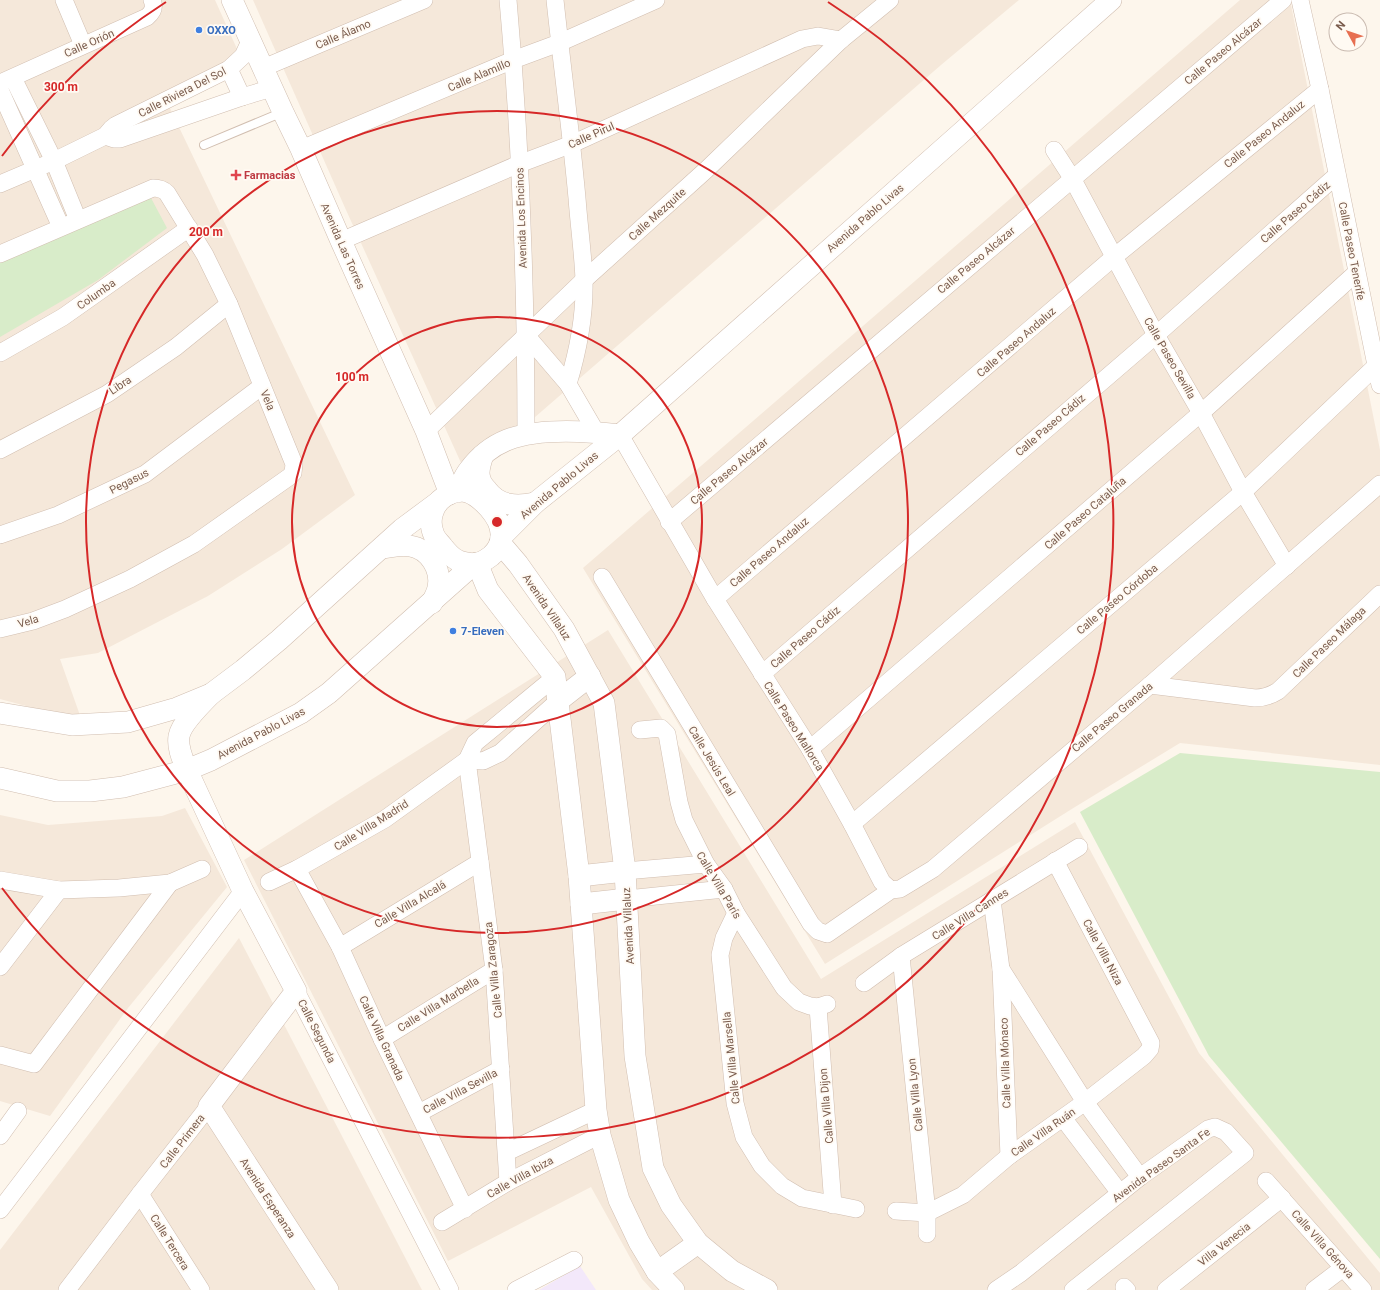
<svg xmlns="http://www.w3.org/2000/svg" width="1380" height="1290" font-family="Roboto,sans-serif">
<style>
.residential{fill:#f5e8da}
.education{fill:#f3e8fa}
.green{fill:#d8ecc9}
.lines{fill:none;stroke-linecap:round;stroke-linejoin:round}
.service-casing{stroke:#d1beb0;stroke-width:10}
.minor-casing{stroke:#d1beb0;stroke-width:18}
.tertiary-casing{stroke:#d1beb0;stroke-width:22}
.service{stroke:#fff;stroke-width:8}
.minor{stroke:#fff;stroke-width:17}
.tertiary{stroke:#fff;stroke-width:21}
.ring{fill:none;stroke:#d62828;stroke-width:2}
.shop-dot{fill:#3f7fe0;stroke:#fffaf3;stroke-width:1.5}
.health-dot{fill:#e0444e;stroke:#fffaf3;stroke-width:1.5}
.labels{text-anchor:middle;stroke-width:3.5;stroke-linejoin:round;paint-order:stroke}
.shop-label{font-size:11px;font-weight:bold;fill:#366cbe;stroke:#fffaf3;text-anchor:start}
.street-label{font-size:11px;fill:#7a5c4d;stroke:#fffaf3}
.health-label{font-size:11px;font-weight:bold;fill:#be3a42;stroke:#fffaf3;text-anchor:start}
.centre{fill:#d62828;stroke:#fffaf3;stroke-width:2}
.ring-label{font-size:12px;text-anchor:middle;font-weight:bold;fill:#d62828;stroke:#fffaf3;stroke-width:3.5;stroke-linejoin:round;paint-order:stroke}
</style>
<rect width="100%" height="100%" fill="#fdf6ec"/>
<!-- residential -->
<g class="residential">
<polygon points="0,0 215,0 242,60 166,100 355,495 282,549 208,596 98,653 60,659 82,721 0,699"/>
<polygon points="253,0 1019,0 941,65 467,476 346,210"/>
<polygon points="1240,0 1290,0 1380,450 1380,765 1180,743 1075,807 825,964 583,568"/>
<polygon points="608,630 821,979 1075,822 1199,1053 1380,1273 1380,1290 652,1290 642,1279 591,1187 448,1261 244,860"/>
<polygon points="185,808 227,887 128,1008 50,1116 0,1101 0,815 48,825 162,816"/>
<polygon points="239,938 422,1290 0,1290 0,1250"/>
</g>
<!-- education -->
<polygon class="education" points="580,1266 596,1290 539,1290"/>
<!-- green -->
<g class="green">
<polygon points="151,198 167,228 98,280 0,337 0,261"/>
<polygon points="1180,753 1380,772 1380,1259 1209,1056 1080,812"/>
</g>
<g class="lines">
<defs>
<polyline id="service" points="204,145 283,112"/>
<g id="minor">
<polyline points="64,0 83,45"/>
<path d="M508,0C521,145 526,290 526,435"/>
<path d="M555,0C562,66 571,132 577,198C579,226 583,253 584,280C585,315 578,351 568,384"/>
<polyline points="1300,0 1320,89 1380,385"/>
<polyline points="263,68 424,0"/>
<polyline points="229,69 242,97"/>
<polyline points="13,78 54,161 78,220"/>
<path d="M0,83L147,17C153,12 155,7 152,0"/>
<polyline points="0,90 61,227"/>
<polyline points="105,136 114,139 120,139 242,97 272,88"/>
<polyline points="301,149 513,60 559,43 656,0"/>
<polyline points="1054,150 1072,178 1156,335 1201,413 1243,492 1287,566"/>
<polyline points="0,184 54,161 105,136 111,129 116,125 229,69 243,56 250,41"/>
<polyline points="341,241 519,164 572,144 802,39 818,36 841,40"/>
<path d="M0,254L153,188C159,188 163,189 167,193L205,255L229,304L294,464L293,473L289,477L194,544L130,579L65,609L33,621L0,629"/>
<polyline points="526,335 568,384 596,432"/>
<polyline points="0,353 63,317 189,228"/>
<polyline points="426,431 584,280 706,170 841,40 890,0"/>
<polyline points="620,435 715,599 810,749 852,824 882,882 891,890"/>
<polyline points="0,450 107,394 176,347 229,304"/>
<polyline points="669,522 1283,0"/>
<polyline points="0,535 58,515 145,474 262,386"/>
<polyline points="602,577 811,924 818,931 827,934 891,890 900,889 933,869 1150,685 1380,484"/>
<polyline points="715,599 1114,257 1320,89"/>
<polyline points="762,674 1156,335 1337,175"/>
<path d="M1150,685L1255,698C1264,698 1270,696 1278,691L1380,594"/>
<polyline points="640,730 661,728 667,734 679,802 684,820 706,864 724,889 736,913 784,988 799,1002 810,1006 818,1007 827,1004"/>
<polyline points="810,749 1201,413 1356,273"/>
<polyline points="467,760 494,970 508,1182"/>
<polyline points="467,760 483,761 500,753 558,701"/>
<polyline points="852,824 1243,492 1376,366"/>
<polyline points="297,869 340,947 382,1039 465,1209"/>
<polyline points="625,871 706,864"/>
<polyline points="0,880 59,890 119,888 170,883 202,869"/>
<polyline points="269,882 297,869 385,819 467,760 475,743 555,677"/>
<polyline points="627,899 724,889"/>
<polyline points="992,900 1001,969 1009,1156"/>
<polyline points="736,913 724,938 720,955 735,1103 744,1137 762,1166 782,1186 802,1198 856,1209"/>
<polyline points="340,947 480,862"/>
<polyline points="901,956 927,1213 927,1234"/>
<polyline points="0,967 59,890"/>
<polyline points="1001,969 1085,1102 1140,1177"/>
<polyline points="864,983 901,956 1079,847"/>
<polyline points="296,991 450,1290"/>
<polyline points="818,1007 833,1205"/>
<polyline points="382,1039 494,970"/>
<polyline points="0,1055 34,1064 170,883"/>
<polyline points="419,1113 501,1069"/>
<polyline points="1063,1118 1120,1193"/>
<polyline points="0,1136 18,1111"/>
<polyline points="507,1152 596,1110"/>
<polyline points="1266,1181 1363,1290"/>
<polyline points="140,1194 201,1290"/>
<polyline points="0,1210 243,891"/>
<polyline points="896,1211 927,1213 963,1195 1009,1156 1085,1102 1144,1056 1150,1049 1151,1043 1055,861"/>
<polyline points="442,1222 508,1182 600,1135"/>
<polyline points="1124,1287 1127,1290"/>
<polyline points="67,1290 140,1194 209,1106"/>
<polyline points="516,1290 574,1260"/>
<polyline points="996,1290 1021,1273 1140,1177 1208,1129 1215,1127 1226,1132 1245,1153 1073,1290"/>
<polyline points="1166,1290 1282,1198"/>
<polyline points="1314,1290 1343,1268"/>
</g>
<g id="tertiary">
<polyline points="232,0 283,112 301,149 341,241 426,431 450,494"/>
<path d="M483,455C481,461 479,467 479,473C479,480 482,485 487,490C499,506 516,507 535,503"/>
<path d="M457,492C461,485 464,476 469,470C478,458 492,446 507,440C538,428 587,431 620,435"/>
<polyline points="501,537 535,503 620,435 1111,0"/>
<polyline points="500,543 518,564 564,629 604,703 625,871 635,1056 653,1168 671,1205 698,1243 732,1271 767,1290"/>
<path d="M382,548C391,547 401,544 410,546C429,549 442,569 438,588C437,593 434,598 432,603"/>
<polyline points="477,563 488,590 555,677 579,876 596,1110 600,1135 619,1200 639,1242 657,1272 674,1290"/>
<path d="M211,694C202,703 181,724 179,736C177,748 183,760 187,770L243,891L296,991L209,1106L328,1290"/>
<polyline points="558,701 590,676"/>
<polyline points="0,713 72,725 128,722 177,708 211,694 243,670 279,640 402,529 437,503"/>
<path d="M0,778L57,791H90L123,787L187,770L211,760L301,713L329,693L474,564C481,563 486,560 491,556C508,541 502,523 489,508C476,494 462,484 444,497C432,505 428,522 434,535C436,540 440,543 443,547C447,552 451,557 457,560C462,563 468,563 474,564"/>
<polyline points="579,876 625,871"/>
<polyline points="581,904 627,899"/>
<polyline points="657,1272 698,1243"/>
</g>
</defs>
<!-- service casing -->
<use href="#service" class="service-casing"/>
<!-- minor casing -->
<use href="#minor" class="minor-casing"/>
<!-- tertiary casing -->
<use href="#tertiary" class="tertiary-casing"/>
<!-- service -->
<use href="#service" class="service"/>
<!-- minor -->
<use href="#minor" class="minor"/>
<!-- tertiary -->
<use href="#tertiary" class="tertiary"/>
</g>
<!-- distance rings -->
<g class="ring">
<circle cx="497" cy="522" r="205"/>
<circle cx="497" cy="522" r="411"/>
<path d="M2 156A616 616 0 0 1 166 2M828 2A616 616 0 1 1 2 888"/>
</g>
<!-- markers -->
<g class="shop-dot">
<circle cx="199" cy="30" r="4"/>
<circle cx="453" cy="631" r="4"/>
</g>
<path class="health-dot" d="M234 169h4v4h4v4h-4v4h-4v-4h-4v-4h4z"/>
<g class="labels">
<!-- shop labels -->
<g class="shop-label">
<text x="207" y="34">OXXO</text>
<text x="461" y="635">7-Eleven</text>
</g>
<!-- street labels -->
<g class="street-label">
<text transform="translate(343 34) rotate(-23)" y="4">Calle Álamo</text>
<text transform="translate(89 43) rotate(-24)" y="4">Calle Orión</text>
<text transform="translate(1223 51) rotate(-40)" y="4">Calle Paseo Alcázar</text>
<text transform="translate(479 75) rotate(-23)" y="4">Calle Alamillo</text>
<text transform="translate(182 92) rotate(-27)" y="4">Calle Riviera Del Sol</text>
<text transform="translate(1264 134) rotate(-39)" y="4">Calle Paseo Andaluz</text>
<text transform="translate(591 135) rotate(-24)" y="4">Calle Pirul</text>
<text transform="translate(1295 212) rotate(-41)" y="4">Calle Paseo Cádiz</text>
<text transform="translate(657 214) rotate(-42)" y="4">Calle Mezquite</text>
<text transform="translate(521 218) rotate(-92)" y="4">Avenida Los Encinos</text>
<text transform="translate(865 218) rotate(-41)" y="4">Avenida Pablo Livas</text>
<text transform="translate(343 246) rotate(66)" y="4">Avenida Las Torres</text>
<text transform="translate(1352 251) rotate(79)" y="4">Calle Paseo Tenerife</text>
<text transform="translate(976 260) rotate(-40)" y="4">Calle Paseo Alcázar</text>
<text transform="translate(96 294) rotate(-35)" y="4">Columba</text>
<text transform="translate(1016 342) rotate(-41)" y="4">Calle Paseo Andaluz</text>
<text transform="translate(1170 358) rotate(60)" y="4">Calle Paseo Sevilla</text>
<text transform="translate(120 385) rotate(-34)" y="4">Libra</text>
<text transform="translate(268 400) rotate(68)" y="4">Vela</text>
<text transform="translate(1050 425) rotate(-41)" y="4">Calle Paseo Cádiz</text>
<text transform="translate(729 471) rotate(-40)" y="4">Calle Paseo Alcázar</text>
<text transform="translate(129 481) rotate(-27)" y="4">Pegasus</text>
<text transform="translate(559 485) rotate(-40)" y="4">Avenida Pablo Livas</text>
<text transform="translate(1085 513) rotate(-41)" y="4">Calle Paseo Cataluña</text>
<text transform="translate(769 552) rotate(-41)" y="4">Calle Paseo Andaluz</text>
<text transform="translate(1117 599) rotate(-40)" y="4">Calle Paseo Córdoba</text>
<text transform="translate(547 607) rotate(56)" y="4">Avenida Villaluz</text>
<text transform="translate(28 621) rotate(-16)" y="4">Vela</text>
<text transform="translate(805 637) rotate(-41)" y="4">Calle Paseo Cádiz</text>
<text transform="translate(1329 642) rotate(-44)" y="4">Calle Paseo Málaga</text>
<text transform="translate(1112 717) rotate(-40)" y="4">Calle Paseo Granada</text>
<text transform="translate(794 726) rotate(58)" y="4">Calle Paseo Mallorca</text>
<text transform="translate(261 733) rotate(-28)" y="4">Avenida Pablo Livas</text>
<text transform="translate(712 761) rotate(59)" y="4">Calle Jesús Leal</text>
<text transform="translate(371 825) rotate(-32)" y="4">Calle Villa Madrid</text>
<text transform="translate(719 885) rotate(59)" y="4">Calle Villa París</text>
<text transform="translate(410 904) rotate(-31)" y="4">Calle Villa Alcalá</text>
<text transform="translate(970 914) rotate(-32)" y="4">Calle Villa Cannes</text>
<text transform="translate(628 926) rotate(-93)" y="4">Avenida Villaluz</text>
<text transform="translate(1103 952) rotate(62)" y="4">Calle Villa Niza</text>
<text transform="translate(493 970) rotate(-96)" y="4">Calle Villa Zaragoza</text>
<text transform="translate(438 1004) rotate(-32)" y="4">Calle Villa Marbella</text>
<text transform="translate(317 1031) rotate(63)" y="4">Calle Segunda</text>
<text transform="translate(382 1038) rotate(65)" y="4">Calle Villa Granada</text>
<text transform="translate(731 1058) rotate(-96)" y="4">Calle Villa Marsella</text>
<text transform="translate(1005 1063) rotate(-92)" y="4">Calle Villa Mónaco</text>
<text transform="translate(460 1091) rotate(-28)" y="4">Calle Villa Sevilla</text>
<text transform="translate(915 1095) rotate(-96)" y="4">Calle Villa Lyon</text>
<text transform="translate(826 1106) rotate(-95)" y="4">Calle Villa Dijon</text>
<text transform="translate(1043 1132) rotate(-35)" y="4">Calle Villa Ruán</text>
<text transform="translate(182 1141) rotate(-52)" y="4">Calle Primera</text>
<text transform="translate(1161 1165) rotate(-36)" y="4">Avenida Paseo Santa Fe</text>
<text transform="translate(520 1177) rotate(-29)" y="4">Calle Villa Ibiza</text>
<text transform="translate(268 1198) rotate(57)" y="4">Avenida Esperanza</text>
<text transform="translate(170 1242) rotate(58)" y="4">Calle Tercera</text>
<text transform="translate(1224 1244) rotate(-38)" y="4">Villa Venecia</text>
<text transform="translate(1323 1244) rotate(48)" y="4">Calle Villa Génova</text>
</g>
<!-- health labels -->
<g class="health-label">
<text x="244" y="179">Farmacias</text>
</g>
</g>
<circle cx="497" cy="522" r="6" class="centre"/>
<g class="ring-label">
<text x="61" y="91">300 m</text>
<text x="206" y="236">200 m</text>
<text x="352" y="381">100 m</text>
</g>
<!-- north arrow -->
<g transform="translate(1348 32) rotate(310)"><circle r="19" fill="#fffaf3" stroke="#cabbb1"/>
<path d="M0-3L7 15L0 10L-7 15Z" fill="#e76f51"/>
<text y="-6" font-size="11" font-weight="bold" text-anchor="middle" fill="#7a5c4d">N</text>
</g>
</svg>
